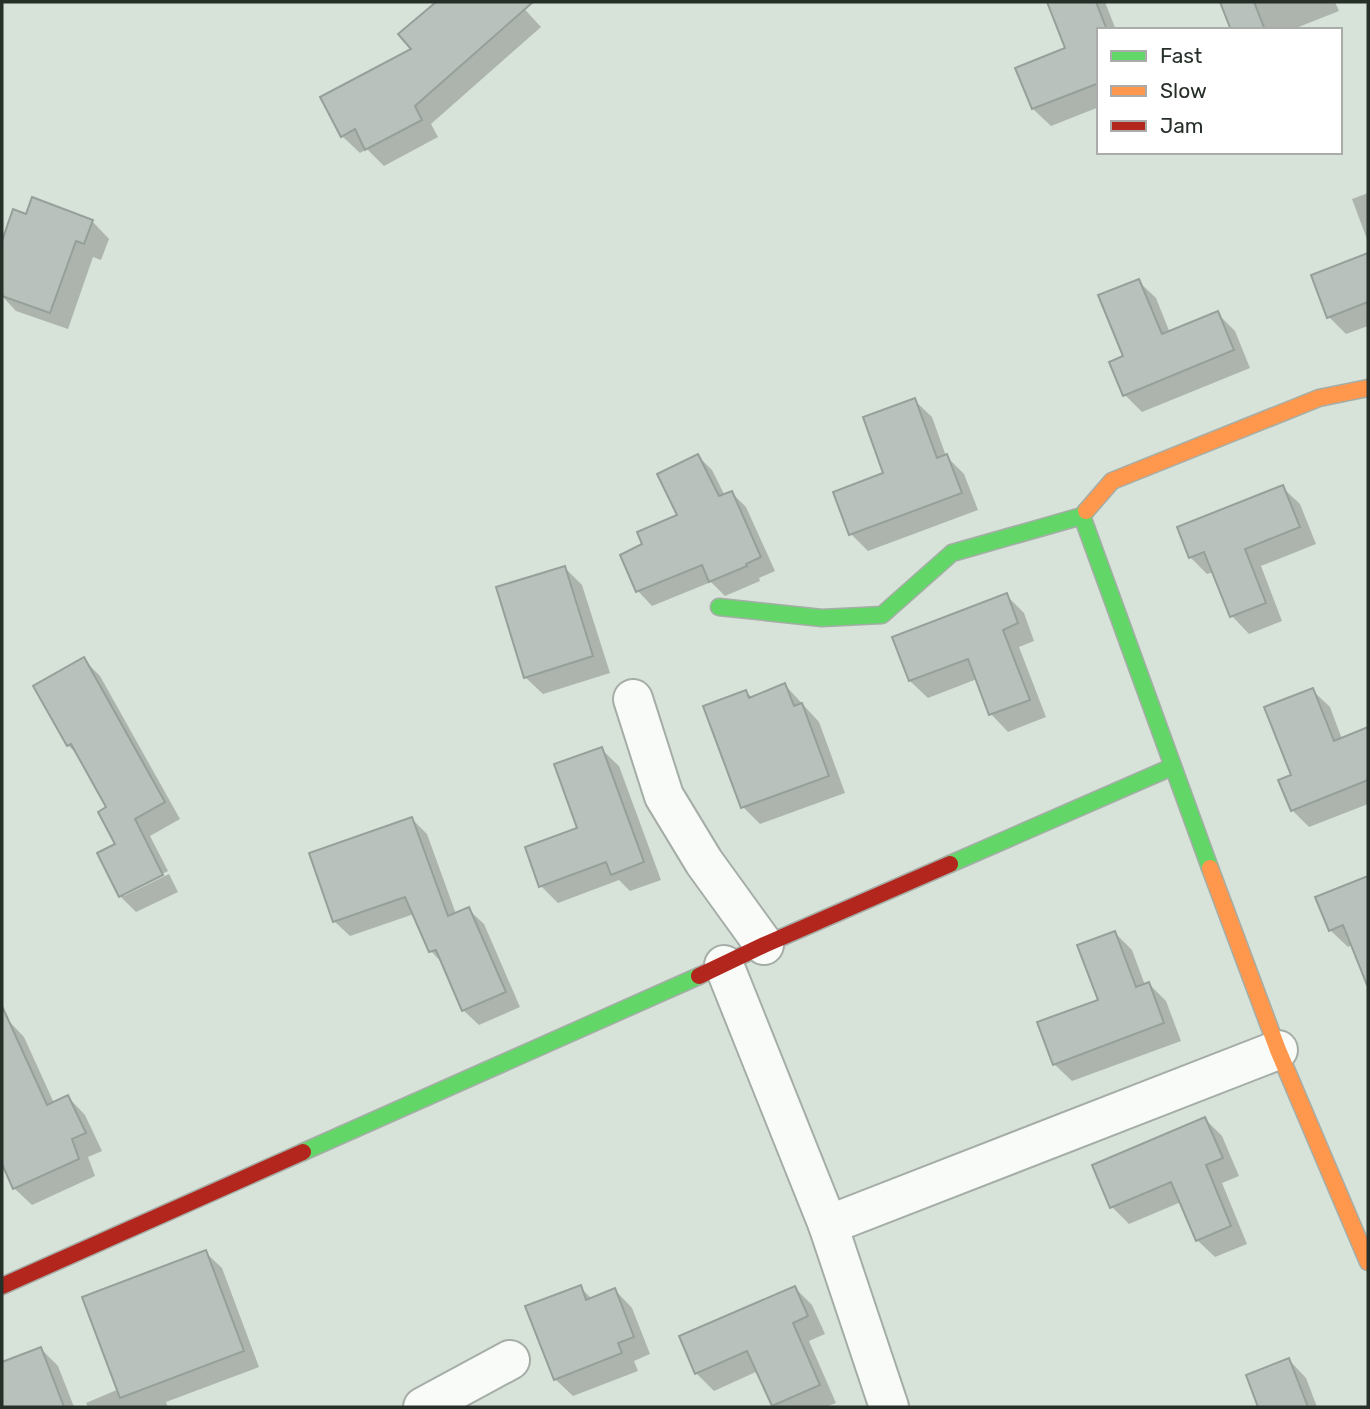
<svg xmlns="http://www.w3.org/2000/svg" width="1370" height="1409" font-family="Rubik,sans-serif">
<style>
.shadow{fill:#0003}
.building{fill:#b8c1bb;stroke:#96a09a;stroke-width:2}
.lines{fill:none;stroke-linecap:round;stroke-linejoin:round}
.street-casing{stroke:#a5ada7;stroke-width:42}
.fast-casing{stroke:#a5ada7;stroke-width:19}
.slow-casing{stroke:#a5ada7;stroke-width:19}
.jam-casing{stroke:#a5ada7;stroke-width:19}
.street{stroke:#f9fbf9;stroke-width:38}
.fast{stroke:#63d668;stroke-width:16}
.slow{stroke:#ff974d;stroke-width:16}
.jam{stroke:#b3261e;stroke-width:16}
</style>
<rect width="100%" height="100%" fill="#d7e2d9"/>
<!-- shadow -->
<g class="shadow">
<polygon points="438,2 518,2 541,27 431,124 438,137 384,166 367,149 360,153 342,136 414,50 401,35"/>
<polygon points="1049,2 1105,2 1116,30 1099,30 1099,107 1051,126 1033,109 1018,69 1068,49"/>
<polygon points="1222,2 1335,2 1339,11 1291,30 1233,30"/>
<polygon points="1368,193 1368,242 1352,199"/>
<polygon points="14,211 27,216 92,221 109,239 101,260 93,257 68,329 16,311 2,296 2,246"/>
<polygon points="1368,255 1368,326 1346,334 1329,317 1313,276"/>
<polygon points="1138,281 1156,298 1170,333 1217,313 1235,331 1250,368 1142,412 1125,395 1126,357"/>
<polygon points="914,400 932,417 946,456 964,474 978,510 868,551 851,534 885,474"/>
<polygon points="698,456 712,470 725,496 732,493 746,507 775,571 759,578 760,581 725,596 711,582 652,606 638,591 644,545 680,516"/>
<polygon points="1282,487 1300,504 1316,544 1261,566 1282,621 1249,634 1232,616 1214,572 1207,574 1190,557"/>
<polygon points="565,568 582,585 610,673 543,694 525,677"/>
<polygon points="1006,595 1024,613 1034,641 1019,647 1046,717 1008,732 991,714 977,679 928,698 910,681"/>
<polygon points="83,659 100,676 180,819 150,836 168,871 124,893 124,896 169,874 178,892 136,912 120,896 118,845 109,808 80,757 68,745"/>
<polygon points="785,685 819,722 845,793 760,824 743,807 706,707 746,692 753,698"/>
<polygon points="1312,690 1330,707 1342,739 1368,729 1368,804 1309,827 1292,810 1293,776"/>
<polygon points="601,749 619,766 661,880 630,891 619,880 558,903 541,886 579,829"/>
<polygon points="412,819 427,834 456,914 468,909 484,924 520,1007 479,1025 463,1010 443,964 431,951 414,914 350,936 334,921"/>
<polygon points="1368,878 1368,984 1353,945 1348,947 1330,930 1318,898"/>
<polygon points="1115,933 1132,950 1145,985 1149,984 1166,1001 1181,1041 1072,1081 1054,1064 1100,1001"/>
<polygon points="7,1019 24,1037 54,1103 68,1097 85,1115 102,1151 88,1157 95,1176 32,1205 14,1188 2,1160 2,1022"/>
<polygon points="1205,1119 1222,1136 1239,1176 1222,1183 1247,1244 1215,1257 1197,1240 1181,1202 1129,1224 1112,1207"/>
<polygon points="205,1252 222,1268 259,1367 166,1402 168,1407 88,1407 86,1403 119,1389"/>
<polygon points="580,1287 592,1299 615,1290 632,1308 650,1354 634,1361 638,1371 573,1396 555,1379"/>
<polygon points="795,1288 812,1305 825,1334 809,1341 836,1403 826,1407 776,1407 758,1371 714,1391 696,1373"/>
<polygon points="41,1349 58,1366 74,1407 2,1407 2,1364"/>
<polygon points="1289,1360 1306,1378 1317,1407 1260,1407 1248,1376"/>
</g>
<!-- building -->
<g class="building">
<polygon points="436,2 533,2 415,106 422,120 365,150 355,129 341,137 320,97 411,49 398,34"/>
<polygon points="1047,2 1096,2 1107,30 1099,30 1099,83 1032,109 1015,68 1065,48"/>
<polygon points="1220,2 1254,2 1265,30 1231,30"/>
<polygon points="32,197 93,220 84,244 76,241 50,313 2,296 2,241 13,209 26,214"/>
<polygon points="1368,253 1368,302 1327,318 1311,275"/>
<polygon points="1139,279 1162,334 1218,311 1234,350 1123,396 1109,362 1123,356 1098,295"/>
<polygon points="915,398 937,458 947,454 962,493 849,535 833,492 883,473 863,417"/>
<polygon points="698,454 719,496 732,491 761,557 746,564 747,566 709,582 702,565 636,592 620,555 642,544 637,532 677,515 657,474"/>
<polygon points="1283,485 1300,527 1245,549 1266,603 1230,617 1204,552 1189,558 1177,527"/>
<polygon points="565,566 593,656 524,678 496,587"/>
<polygon points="1007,593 1018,623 1003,630 1030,700 989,715 968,659 909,681 892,637"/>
<polygon points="84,657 165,802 135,819 163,875 119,897 97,853 115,844 98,812 106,807 71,744 67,746 33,686"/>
<polygon points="785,683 794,706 802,703 829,776 741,808 703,706 746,690 749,698"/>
<polygon points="1313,688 1334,741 1368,727 1368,780 1291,811 1278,780 1291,775 1264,707"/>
<polygon points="602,747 644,862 611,875 606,862 539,887 525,847 577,828 554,764"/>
<polygon points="412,817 448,916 469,907 506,992 462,1011 436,950 429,952 405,897 333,922 309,853"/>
<polygon points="1368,876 1368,985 1367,985 1343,925 1329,931 1315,897"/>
<polygon points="1115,931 1136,987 1149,982 1164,1023 1053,1065 1037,1022 1098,1000 1077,945"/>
<polygon points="2,1006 47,1105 68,1095 86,1133 72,1139 79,1159 13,1189 2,1164"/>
<polygon points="1205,1117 1223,1158 1206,1165 1231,1226 1196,1241 1171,1182 1110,1208 1092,1165"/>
<polygon points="206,1250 244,1351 120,1398 82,1297"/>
<polygon points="581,1285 586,1300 615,1288 634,1337 618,1343 622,1353 554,1380 525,1306"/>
<polygon points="795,1286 808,1316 793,1323 820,1385 772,1406 747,1351 695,1374 679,1336"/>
<polygon points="41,1347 64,1407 2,1407 2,1362"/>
<polygon points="1289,1358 1308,1407 1258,1407 1246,1375"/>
</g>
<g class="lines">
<defs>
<g id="street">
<polyline points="633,699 664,796 704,862 764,945"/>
<polyline points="724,965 828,1225 889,1407"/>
<polyline points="828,1225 1278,1050"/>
<polyline points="423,1407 510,1360"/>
</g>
<g id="fast">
<polyline points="1082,516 1210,868"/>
<polyline points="719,607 822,618 882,615 952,553 1082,516 1086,511"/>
<polyline points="950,864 1172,767"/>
<polyline points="303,1152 699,976"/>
</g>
<g id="slow">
<polyline points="1086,511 1112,481 1319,398 1368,388"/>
<polyline points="1210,868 1278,1050 1368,1262"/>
</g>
<g id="jam">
<polyline points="699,976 764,945 950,864"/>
<polyline points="2,1286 303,1152"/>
</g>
</defs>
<!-- street casing -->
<use href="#street" class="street-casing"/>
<!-- fast casing -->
<use href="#fast" class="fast-casing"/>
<!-- slow casing -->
<use href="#slow" class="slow-casing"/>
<!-- jam casing -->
<use href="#jam" class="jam-casing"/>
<!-- street -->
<use href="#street" class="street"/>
<!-- fast -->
<use href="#fast" class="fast"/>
<!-- slow -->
<use href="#slow" class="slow"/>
<!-- jam -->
<use href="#jam" class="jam"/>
</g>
<!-- border -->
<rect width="1370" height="1409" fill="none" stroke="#272f29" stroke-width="7"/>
<!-- legend -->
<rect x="1097" y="28" width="245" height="126" fill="#ffffff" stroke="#a9aca9" stroke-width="2"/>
<rect x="1111" y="51" width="35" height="10" fill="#63d668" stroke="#a9aca9" stroke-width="2"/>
<text x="1160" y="63" font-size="21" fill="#272f29">Fast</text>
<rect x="1111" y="86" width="35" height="10" fill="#ff974d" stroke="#a9aca9" stroke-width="2"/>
<text x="1160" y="98" font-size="21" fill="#272f29">Slow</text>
<rect x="1111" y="121" width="35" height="10" fill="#b3261e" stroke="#a9aca9" stroke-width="2"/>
<text x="1160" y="133" font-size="21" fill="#272f29">Jam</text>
</svg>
